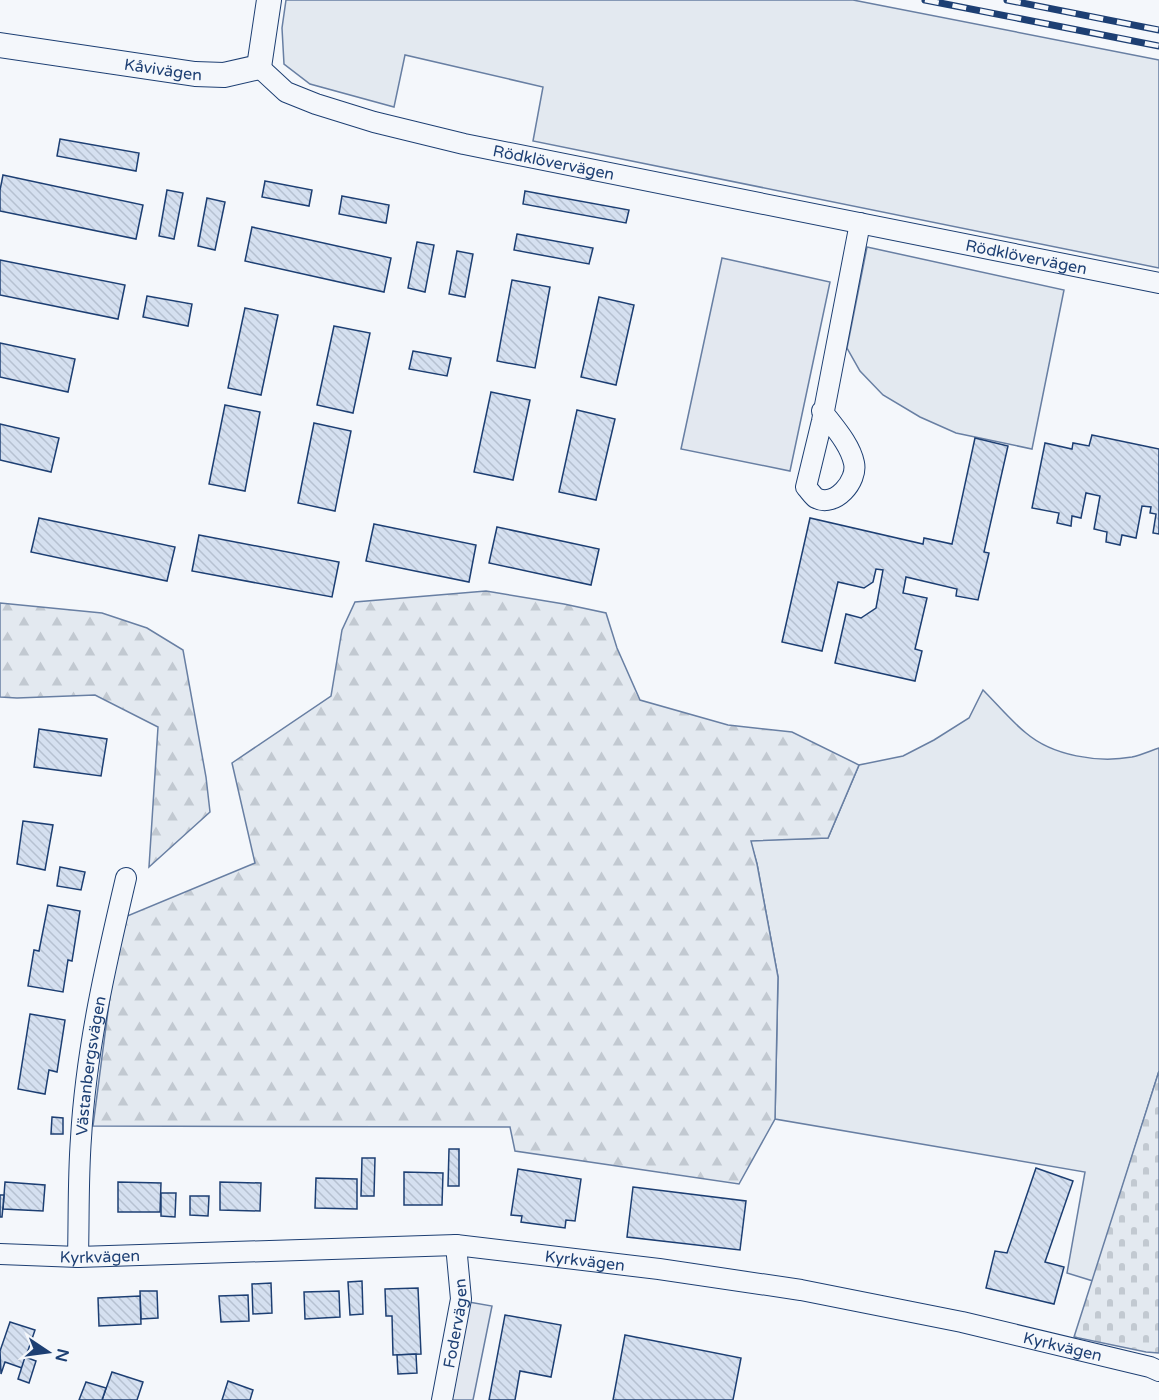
<svg xmlns="http://www.w3.org/2000/svg" width="1159" height="1400" font-family="'Varela Round',sans-serif">
<style>
.grass{fill:#e3e9f0;stroke:#687fa3;stroke-width:1.5}
.forest{fill:url(#forest-firs);stroke:#687fa3;stroke-width:1.5}
.cemetery{fill:url(#cemetery-stones);stroke:#687fa3;stroke-width:1.5}
.parking{fill:#e3e8f0;stroke:#687fa3;stroke-width:1.5}
.building{fill:url(#building-back-hatch);stroke:#1d3f73;stroke-width:1.5}
.lines{fill:none;stroke-linecap:round;stroke-linejoin:round}
.minor-casing{stroke:#1d3f73;stroke-width:22}
.tertiary-casing{stroke:#1d3f73;stroke-width:26}
.minor{stroke:#f4f7fb;stroke-width:20}
.tertiary{stroke:#f4f7fb;stroke-width:24}
.rail-casing{stroke:#1d3f73;stroke-width:7}
.rail{stroke:#f4f7fb;stroke-width:4.5;stroke-dasharray:14;stroke-linecap:butt}
.labels{text-anchor:middle;stroke-width:4.5;stroke-linejoin:round;paint-order:stroke}
.street-label{font-size:16px;fill:#1d3f73;stroke:#f4f7fb}
</style>
<defs>
<pattern id="forest-firs" width="22" height="20" patternUnits="userSpaceOnUse" patternTransform="scale(1.5)"><rect width="22" height="20" fill="#e3e9f0"/><path d="M5 1l3.5 6h-7zM16 11l3.5 6h-7z" fill="#c2c9d1"/></pattern>
<pattern id="cemetery-stones" width="16" height="16" patternUnits="userSpaceOnUse" patternTransform="scale(1.5)"><rect width="16" height="16" fill="#e3e9f0"/><path d="M2 7V4a2 2 0 0 1 4 0v3zM10 15v-3a2 2 0 0 1 4 0v3z" fill="#c2c9d1"/></pattern>
<pattern id="building-back-hatch" width="6" height="6" patternUnits="userSpaceOnUse" patternTransform="scale(1.5)"><rect width="6" height="6" fill="#d5e0f0"/><path d="M-1 5l2 2M0 0l6 6M5-1l2 2" fill="none" stroke="#b6c1d1"/></pattern>
</defs>
<rect width="100%" height="100%" fill="#f4f7fb"/>
<!-- grass -->
<g class="grass">
<polygon points="286,0 853,0 1159,60 1159,268 533,141 543,87 405,55 394,107 310,84 284,64 282,28"/>
<polygon points="867,247 1064,290 1032,449 956,433 920,417 883,395 860,371 847,348"/>
<path d="M983,690C997,704 1011,721 1026,733C1053,756 1098,763 1132,757C1141,755 1150,751 1159,748V1071L1093,1281L1067,1273L1085,1172L775,1119L778,977L757,864L750,840L828,838L859,765L903,756L934,740L969,718Z"/>
</g>
<!-- forest -->
<g class="forest">
<polygon points="486,591 564,604 606,613 617,648 640,700 728,725 792,732 859,765 828,838 751,841 757,864 778,977 775,1119 739,1184 515,1151 510,1127 93,1126 120,919 255,863 232,763 331,696 342,630 355,602"/>
<polygon points="0,603 102,613 147,628 183,650 206,777 210,812 149,867 158,727 95,695 17,698 0,697"/>
</g>
<!-- cemetery -->
<polygon class="cemetery" points="1159,1071 1159,1353 1146,1352 1074,1337"/>
<!-- parking -->
<g class="parking">
<polygon points="722,258 830,282 790,471 681,449"/>
<polygon points="463,1301 492,1306 473,1400 444,1400"/>
</g>
<!-- building -->
<g class="building">
<polygon points="60,139 139,153 136,171 57,156"/>
<polygon points="3,175 143,205 136,239 0,211 0,190"/>
<polygon points="265,181 312,190 309,206 262,197"/>
<polygon points="167,190 183,193 174,239 159,236"/>
<polygon points="525,191 629,210 626,223 523,204"/>
<polygon points="342,196 389,205 386,223 339,214"/>
<polygon points="207,198 225,202 215,250 198,246"/>
<polygon points="252,227 391,258 384,292 245,261"/>
<polygon points="517,234 593,248 589,264 514,250"/>
<polygon points="417,242 434,245 425,292 408,288"/>
<polygon points="457,251 473,254 465,297 449,294"/>
<polygon points="0,260 125,285 118,319 0,295"/>
<polygon points="512,280 550,287 535,368 497,361"/>
<polygon points="147,296 192,304 188,326 143,317"/>
<polygon points="599,297 634,305 616,385 581,377"/>
<polygon points="245,308 278,315 261,395 228,388"/>
<polygon points="334,326 370,333 353,413 317,405"/>
<polygon points="0,343 75,359 68,392 0,377"/>
<polygon points="413,351 451,358 447,376 409,369"/>
<polygon points="491,392 530,400 513,480 474,472"/>
<polygon points="225,405 260,412 245,491 209,484"/>
<polygon points="577,410 615,419 596,500 559,492"/>
<polygon points="314,423 351,431 335,511 298,503"/>
<polygon points="0,424 59,438 51,472 0,460"/>
<polygon points="1092,435 1159,449 1159,534 1153,533 1156,514 1150,513 1151,507 1142,506 1136,538 1122,535 1120,545 1106,542 1107,532 1094,529 1100,496 1086,493 1081,518 1072,516 1071,526 1057,523 1059,513 1032,508 1045,443 1072,449 1073,443 1089,446"/>
<polygon points="975,438 1008,446 984,552 989,553 978,600 956,596 957,589 906,577 903,593 927,598 915,649 922,651 915,681 835,663 846,614 861,618 876,608 883,570 876,569 873,582 864,588 838,582 822,651 782,642 810,518 923,544 924,538 952,544"/>
<polygon points="39,518 175,547 167,581 31,552"/>
<polygon points="374,524 476,545 469,582 366,561"/>
<polygon points="497,527 599,549 591,585 489,563"/>
<polygon points="199,535 339,562 332,597 192,571"/>
<polygon points="39,729 107,739 101,776 34,767"/>
<polygon points="23,821 53,825 45,870 17,864"/>
<polygon points="60,867 85,872 81,890 57,886"/>
<polygon points="48,905 80,911 72,961 68,960 63,992 28,986 34,950 39,951"/>
<polygon points="30,1014 65,1020 57,1072 49,1070 45,1094 18,1089"/>
<polygon points="52,1117 63,1118 63,1134 51,1134"/>
<polygon points="449,1149 459,1149 459,1186 448,1186"/>
<polygon points="362,1158 375,1158 374,1196 361,1196"/>
<polygon points="1036,1168 1073,1181 1045,1262 1064,1267 1054,1304 986,1288 995,1251 1007,1253"/>
<polygon points="518,1169 581,1179 575,1221 566,1220 565,1228 521,1222 522,1216 511,1215"/>
<polygon points="404,1172 443,1173 442,1205 404,1205"/>
<polygon points="316,1178 357,1179 357,1209 315,1208"/>
<polygon points="5,1182 45,1185 43,1211 3,1209"/>
<polygon points="118,1182 161,1183 160,1212 118,1212"/>
<polygon points="220,1182 261,1183 260,1211 220,1210"/>
<polygon points="633,1187 746,1201 740,1250 627,1237"/>
<polygon points="161,1193 176,1193 175,1217 161,1216"/>
<polygon points="0,1195 4,1195 2,1217 0,1217"/>
<polygon points="190,1196 209,1196 208,1216 190,1215"/>
<polygon points="362,1281 363,1314 350,1315 348,1282"/>
<polygon points="271,1283 272,1313 253,1314 252,1284"/>
<polygon points="418,1288 421,1354 393,1355 392,1316 386,1316 385,1289"/>
<polygon points="140,1291 157,1291 158,1318 141,1319"/>
<polygon points="339,1291 340,1317 305,1319 304,1292"/>
<polygon points="248,1295 249,1321 221,1322 219,1296"/>
<polygon points="140,1296 141,1324 99,1326 98,1298"/>
<polygon points="505,1315 561,1325 551,1377 520,1371 515,1400 489,1400"/>
<polygon points="10,1322 35,1330 22,1368 5,1362 1,1374 0,1351"/>
<polygon points="625,1335 741,1358 733,1400 613,1400"/>
<polygon points="416,1354 417,1373 398,1374 397,1355"/>
<polygon points="25,1357 36,1361 29,1383 18,1379"/>
<polygon points="112,1372 143,1382 137,1400 102,1400"/>
<polygon points="228,1381 253,1390 250,1400 222,1400"/>
<polygon points="86,1382 106,1388 102,1400 79,1400"/>
</g>
<g class="lines">
<defs>
<g id="minor">
<path id="s1" d="M259,67L286,92L316,104L374,122L464,144L1159,283"/>
<path d="M822,411C834,427 850,444 854,463C858,481 835,508 816,498C813,496 809,490 806,487L822,421L860,223"/>
<path id="s2" d="M0,1254L78,1257L456,1245L659,1269L801,1290L962,1322L1150,1367L1159,1371"/>
<path id="s3" d="M78,1257C79,1217 78,1178 81,1138C86,1050 106,963 126,878"/>
<path id="s4" d="M442,1400L461,1299L456,1245"/>
</g>
<g id="tertiary">
<path id="s5" d="M0,45L195,74L224,75L259,67L269,0"/>
</g>
</defs>
<!-- minor casing -->
<use href="#minor" class="minor-casing"/>
<!-- tertiary casing -->
<use href="#tertiary" class="tertiary-casing"/>
<!-- minor -->
<use href="#minor" class="minor"/>
<!-- tertiary -->
<use href="#tertiary" class="tertiary"/>
<defs>
<g id="rail">
<polyline points="925,0 1159,46"/>
<polyline points="1007,0 1159,30"/>
</g>
</defs>
<!-- rail casing -->
<use href="#rail" class="rail-casing"/>
<!-- rail -->
<use href="#rail" class="rail"/>
</g>
<g class="labels">
<!-- street labels -->
<g class="street-label">
<text dy="6" stroke="none"><textPath href="#s5" startOffset="165">Kåvivägen</textPath></text>
<text dy="6" stroke="none"><textPath href="#s1" startOffset="314">Rödklövervägen</textPath></text>
<text dy="6" stroke="none"><textPath href="#s1" startOffset="796">Rödklövervägen</textPath></text>
<text dy="6" stroke="none"><textPath href="#s3" startOffset="192">Västanbergsvägen</textPath></text>
<text dy="6" stroke="none"><textPath href="#s2" startOffset="100">Kyrkvägen</textPath></text>
<text dy="6" stroke="none"><textPath href="#s2" startOffset="586">Kyrkvägen</textPath></text>
<text dy="6" stroke="none"><textPath href="#s4" startOffset="78">Fodervägen</textPath></text>
<text dy="6" stroke="none"><textPath href="#s2" startOffset="1072">Kyrkvägen</textPath></text>
</g>
</g>
<!-- north arrow -->
<g transform="translate(48 1352) rotate(103)" stroke="#f4f7fb" stroke-width="4.5" paint-order="stroke">
<path d="M0-4.5L10 22L0 15L-10 22Z" fill="#1d3f73"/>
<text y="-9" font-size="16" font-weight="bold" text-anchor="middle" fill="#1d3f73">N</text>
</g>
</svg>
